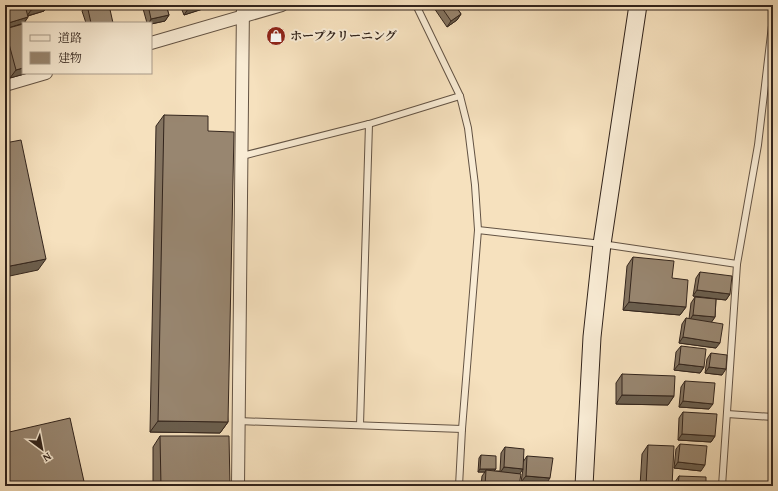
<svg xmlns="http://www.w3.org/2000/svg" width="778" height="491" font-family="'Gentium Book Plus','Noto Serif JP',serif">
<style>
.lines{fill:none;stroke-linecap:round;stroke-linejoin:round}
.lane-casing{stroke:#635344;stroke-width:8}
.street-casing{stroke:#635344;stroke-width:14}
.secondary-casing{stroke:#32241c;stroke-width:19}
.lane{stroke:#f9ecd5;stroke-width:6}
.street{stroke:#f9ecd5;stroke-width:12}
.secondary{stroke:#f9ecd5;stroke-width:17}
.wall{fill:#837360;stroke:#32241c}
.shaded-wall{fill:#6a5e4e;stroke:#32241c}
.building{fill:#988670;stroke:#32241c}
.labels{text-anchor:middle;stroke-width:4;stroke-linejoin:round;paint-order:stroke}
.poi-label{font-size:12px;font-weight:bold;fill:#32241c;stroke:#f9ecd5;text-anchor:start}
</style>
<rect width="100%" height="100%" fill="#f6e1be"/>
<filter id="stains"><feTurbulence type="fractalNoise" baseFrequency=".005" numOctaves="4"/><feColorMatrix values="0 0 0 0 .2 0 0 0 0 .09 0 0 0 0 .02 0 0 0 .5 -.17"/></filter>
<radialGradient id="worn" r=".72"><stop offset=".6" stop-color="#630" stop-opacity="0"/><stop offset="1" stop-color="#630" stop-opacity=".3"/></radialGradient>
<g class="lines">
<defs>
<g id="lane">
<polyline points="416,5 460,96 468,128 475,185 478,230 462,429 459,486"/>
<polyline points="242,156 369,124 460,96"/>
<polyline points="478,230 602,244 737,264"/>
<polyline points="727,414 773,417"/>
<polyline points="238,421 462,429"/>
<polyline points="360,425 369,124"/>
<polyline points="722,486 737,264 758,145 773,17"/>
</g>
<g id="street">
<polyline points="151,43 282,5"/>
<polyline points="5,85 46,73"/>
<polyline points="238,486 243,5"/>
</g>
<polyline id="secondary" points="584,486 592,337 602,244 638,5"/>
</defs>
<!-- lane casing -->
<use href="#lane" class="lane-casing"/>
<!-- street casing -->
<use href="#street" class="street-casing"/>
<!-- secondary casing -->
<use href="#secondary" class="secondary-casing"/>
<!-- lane -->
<use href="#lane" class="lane"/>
<!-- street -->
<use href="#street" class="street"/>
<!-- secondary -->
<use href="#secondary" class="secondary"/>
</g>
<!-- wall -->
<g class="wall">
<polygon points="5,5 48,5 44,11 28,16 28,17 24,23 5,29"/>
<polygon points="86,5 113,23 86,23 82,11"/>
<polygon points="142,5 166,5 169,15 165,21 151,24 151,23 147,23"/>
<polygon points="180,5 215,5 184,15"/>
<polygon points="432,5 455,5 461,14 457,20 447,27"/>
<polygon points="5,29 23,73 28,73 10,78 5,60"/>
<polygon points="164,115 208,131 228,422 220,433 150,432 156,126"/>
<polygon points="633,257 686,307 680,315 623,310 627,266"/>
<polygon points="700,272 730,294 726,300 716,299 715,317 711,322 716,348 679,343 682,324 686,318 689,319 691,303 695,297 715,299 693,296 696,278"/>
<polygon points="681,346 704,367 700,373 674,370 676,352"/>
<polygon points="711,353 722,375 705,373 707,359"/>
<polygon points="622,374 674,396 668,405 616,404 616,383"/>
<polygon points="685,381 709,409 679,407 681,387"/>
<polygon points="683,412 715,436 711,442 678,440 679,418"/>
<polygon points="160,436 230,486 153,486 153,447"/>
<polygon points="680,444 701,471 674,468 676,449"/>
<polygon points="648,445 672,486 640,486 642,454"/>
<polygon points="505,447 523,462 527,456 546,484 521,482 523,469 519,473 519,486 481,486 482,476 485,472 478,472 479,458 481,455 494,471 500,471 501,453"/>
<polygon points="679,476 706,486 674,486 675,482"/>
</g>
<!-- shaded-wall -->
<g class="shaded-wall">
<polygon points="48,5 44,11 27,16 31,10"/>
<polygon points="194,5 215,5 184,15 190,6"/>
<polygon points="461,14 457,20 447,27 451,21"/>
<polygon points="169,15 165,21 151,24 151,23 149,23 151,19"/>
<polygon points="28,17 24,23 5,29 5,24"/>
<polygon points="23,68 23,73 28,73 10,78 16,70"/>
<polygon points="46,259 38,270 5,277 5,267"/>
<polygon points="697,290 730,294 726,300 693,296"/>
<polygon points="629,302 686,307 680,315 623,310"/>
<polygon points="693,315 715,317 711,323 689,321"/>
<polygon points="683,337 720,343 716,348 679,343"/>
<polygon points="679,364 704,367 700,373 674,370"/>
<polygon points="709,367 726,369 722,375 705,373"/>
<polygon points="622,395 674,396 668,405 616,404"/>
<polygon points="683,401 713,404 709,409 679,407"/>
<polygon points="158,421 228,422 220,433 150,432"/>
<polygon points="682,434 715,436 711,442 678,440"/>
<polygon points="678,462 705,465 701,471 674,468"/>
<polygon points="504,467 523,469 519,475 500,473"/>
<polygon points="480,469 496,469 493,472 486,470 485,472 478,472"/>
<polygon points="526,476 550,478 546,484 521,482"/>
</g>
<!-- building -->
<g class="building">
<polygon points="5,5 25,5 28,17 5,24"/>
<polygon points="30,5 48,5 31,10"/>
<polygon points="87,5 109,5 113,23 91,23"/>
<polygon points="148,5 166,5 169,15 151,19"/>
<polygon points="440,5 455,5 461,14 451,21"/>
<polygon points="23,24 23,68 16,70 5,29"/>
<polygon points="164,115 208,116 208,131 234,132 228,422 158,421"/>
<polygon points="21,140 46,259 5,267 5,143"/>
<polygon points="633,257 674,261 672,278 688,280 686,307 629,302"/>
<polygon points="700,272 732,276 730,294 697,290"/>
<polygon points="695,297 716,299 715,317 693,315"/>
<polygon points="686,318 723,324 720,343 683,337"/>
<polygon points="681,346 706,349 704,367 679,364"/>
<polygon points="711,353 727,355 726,369 709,367"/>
<polygon points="622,374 675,376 674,396 622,395"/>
<polygon points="685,381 715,383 713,404 683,401"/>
<polygon points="683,412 717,414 715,436 682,434"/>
<polygon points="70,418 85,486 5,486 5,433"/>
<polygon points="160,436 229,436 230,486 161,486"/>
<polygon points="680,444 707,446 705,465 678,462"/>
<polygon points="648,445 674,446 672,486 646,486"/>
<polygon points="505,447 524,449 523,469 504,467"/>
<polygon points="481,455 496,456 496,469 480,469"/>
<polygon points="527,456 553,458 550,478 526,476"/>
<polygon points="486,470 521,474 519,486 485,486"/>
<polygon points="679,476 706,477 706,486 678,486"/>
</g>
<!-- icons -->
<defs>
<symbol id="shop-disc" viewBox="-11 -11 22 22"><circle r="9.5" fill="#8f2418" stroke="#f9ecd5"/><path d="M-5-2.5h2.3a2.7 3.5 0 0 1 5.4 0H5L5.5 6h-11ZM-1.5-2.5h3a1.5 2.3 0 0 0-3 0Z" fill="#fff"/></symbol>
</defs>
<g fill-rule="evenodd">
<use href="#shop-disc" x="265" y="25" width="22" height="22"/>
</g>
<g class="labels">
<!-- poi labels -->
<g class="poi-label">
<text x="290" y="40">ホープクリーニング</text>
</g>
</g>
<!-- margin -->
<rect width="778" height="491" fill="none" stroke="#f6e1be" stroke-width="20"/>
<rect x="6" y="6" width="766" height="479" fill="none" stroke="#32241c" stroke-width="2"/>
<rect x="10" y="10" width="758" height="471" fill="none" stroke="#32241c"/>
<!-- legend -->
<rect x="22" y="22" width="130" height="52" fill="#f9ecd5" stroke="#a99c8b"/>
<rect x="30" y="35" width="20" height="6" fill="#f9ecd5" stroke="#a99c8b"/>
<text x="58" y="42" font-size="12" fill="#32241c">道路</text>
<rect x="30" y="52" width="20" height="12" fill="#988670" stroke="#a99c8b"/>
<text x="58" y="62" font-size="12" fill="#32241c">建物</text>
<!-- north arrow -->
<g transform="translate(42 449) rotate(148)" stroke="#f9ecd5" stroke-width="3" paint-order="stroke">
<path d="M0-3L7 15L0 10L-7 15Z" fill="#32241c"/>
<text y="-6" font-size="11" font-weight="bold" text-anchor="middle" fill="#32241c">N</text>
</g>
<rect width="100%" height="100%" filter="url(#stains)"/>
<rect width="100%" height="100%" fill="url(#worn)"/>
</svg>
